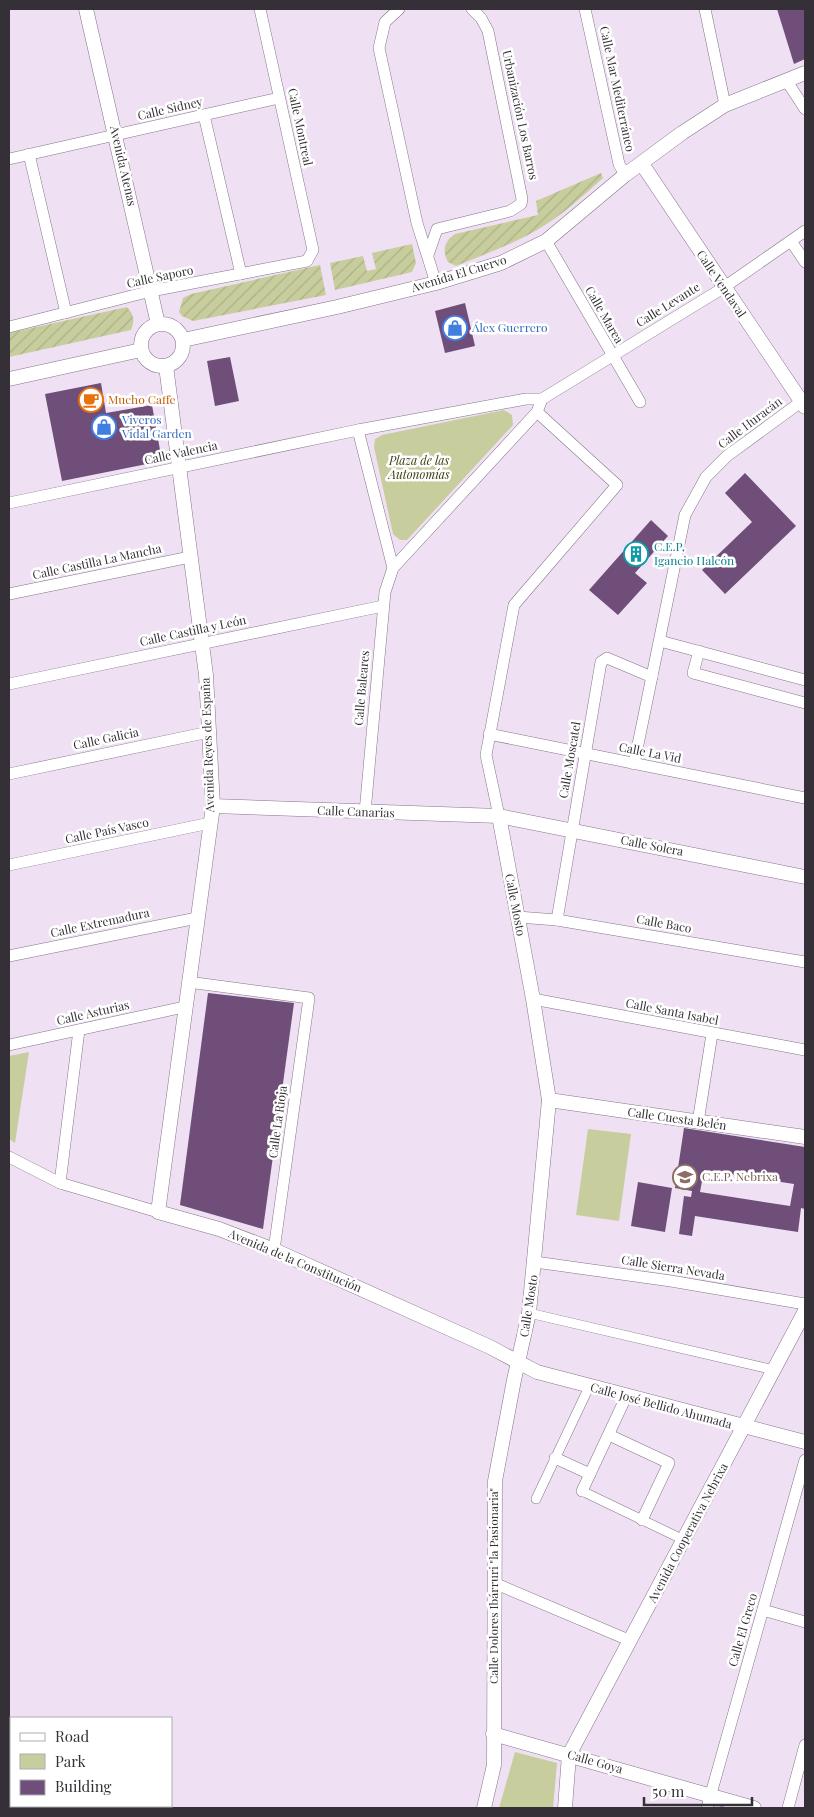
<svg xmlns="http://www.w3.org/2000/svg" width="814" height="1817" font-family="'Playfair Display',serif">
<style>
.green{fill:#c8cd9d}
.garden{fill:url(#garden-furrows)}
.building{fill:#6f4f79;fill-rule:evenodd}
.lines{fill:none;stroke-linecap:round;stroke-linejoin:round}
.pedestrian-casing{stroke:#827686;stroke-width:10}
.minor-casing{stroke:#827686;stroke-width:12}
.tertiary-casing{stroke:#827686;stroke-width:15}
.pedestrian{stroke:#fff;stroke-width:9}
.minor{stroke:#fff;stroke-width:11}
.tertiary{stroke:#fff;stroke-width:14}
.labels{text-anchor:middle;stroke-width:5;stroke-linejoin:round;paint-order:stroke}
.street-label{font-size:12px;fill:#353037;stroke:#fff}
.shop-label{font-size:12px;fill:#366cbe;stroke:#fff;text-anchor:start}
.food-label{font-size:12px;fill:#c56008;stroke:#fff;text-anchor:start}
.park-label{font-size:12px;font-style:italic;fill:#3c3e12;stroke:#fff}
.culture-label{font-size:12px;fill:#0d838f;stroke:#fff;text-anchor:start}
.education-label{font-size:12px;fill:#785e54;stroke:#fff;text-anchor:start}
</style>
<defs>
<pattern id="garden-furrows" width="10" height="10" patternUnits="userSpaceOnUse" patternTransform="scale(1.25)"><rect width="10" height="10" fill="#c8cd9d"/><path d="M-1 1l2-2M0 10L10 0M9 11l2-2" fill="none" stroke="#acb088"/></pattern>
</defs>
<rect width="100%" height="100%" fill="#efe1f3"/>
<!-- green -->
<g class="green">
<polygon points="504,410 512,415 513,425 407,540 400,540 393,534 374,447 375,439 382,435"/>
<polygon points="29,1052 15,1143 9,1139 9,1056"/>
<polygon points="588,1129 631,1134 619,1221 576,1215"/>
<polygon points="515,1752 557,1763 553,1808 499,1808"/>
</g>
<!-- garden -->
<g class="garden">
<path d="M601,173L603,178C582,197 561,216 537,230C511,245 483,255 456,266L448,262C442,250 444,242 455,234L538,215L536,201Z"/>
<polygon points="412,244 416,263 412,272 335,290 330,263 363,256 367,271 376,269 372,253"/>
<polygon points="320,265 326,295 193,321 182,316 179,312 183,298 191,294"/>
<path d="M127,307C134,315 135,320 131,330L9,357V333Z"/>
</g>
<!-- building -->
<g class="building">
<polygon points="777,9 805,9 805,59 794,64"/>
<polygon points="465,303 475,346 445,353 435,311"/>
<polygon points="230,357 239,401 215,406 207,361"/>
<polygon points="101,383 106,413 152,405 162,461 62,481 45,394"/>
<polygon points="745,473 796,526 725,594 702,570 752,522 725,493"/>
<polygon points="651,520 668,536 635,573 647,583 618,615 589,590"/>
<polygon points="208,993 294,1003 263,1229 180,1205"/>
<path d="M684,1128L805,1147V1209L801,1208L798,1232L695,1216L692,1236L679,1234L684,1196L691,1197L692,1191L675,1188ZM704,1170L794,1184L790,1206L700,1192Z"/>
<polygon points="638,1182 672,1188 665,1232 631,1226"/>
</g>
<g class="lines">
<defs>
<g id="pedestrian">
<polyline points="529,1313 774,1370"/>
<polyline points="582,1491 684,1540"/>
<polyline points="536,1499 589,1387"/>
</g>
<g id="minor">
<polyline points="399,9 385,22 379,48 417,223 436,283"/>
<polyline points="585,9 619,164 625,175"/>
<polyline points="705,9 725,105"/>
<polyline points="786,80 805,109"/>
<polyline points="204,115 241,274"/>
<polyline points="29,154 66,313"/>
<polyline points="9,159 279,98"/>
<polyline points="546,241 640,402"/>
<polyline points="791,241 805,262"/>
<polyline points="428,255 437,229 510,211 521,204 522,199 488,31 481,18 472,9"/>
<polyline points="9,327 151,291 307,261 313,250 260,9"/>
<polyline points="542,399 723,288 805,231"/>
<polyline points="9,503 358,430"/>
<polyline points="9,594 190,557"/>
<polyline points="660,641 805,680"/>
<polyline points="699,651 693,673 805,703"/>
<polyline points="9,684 383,606"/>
<polyline points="489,734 805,798"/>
<polyline points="634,764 685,515 706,477 727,456 805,399"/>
<polyline points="9,774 209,732"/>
<polyline points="365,812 385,592 393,568 537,412 542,399 526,399 358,430 393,568"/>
<polyline points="499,816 486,755 514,605 617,485 537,412"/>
<polyline points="9,865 210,823"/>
<polyline points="518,917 557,920 805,962"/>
<polyline points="557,920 601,662 607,658 652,677"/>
<polyline points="9,956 197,918"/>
<polyline points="188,982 309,998 274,1250"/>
<polyline points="533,999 805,1050"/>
<polyline points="9,1045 184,1007"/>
<polyline points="698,1122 712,1034"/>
<polyline points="9,1157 60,1183 158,1212"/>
<polyline points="60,1183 79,1030"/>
<polyline points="535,1262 671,1281 805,1304"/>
<polyline points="609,1435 669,1463 642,1520"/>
<polyline points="555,1458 590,1474"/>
<polyline points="582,1491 626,1397"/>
<polyline points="494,1583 631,1641"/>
<polyline points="763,1610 805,1622"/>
<polyline points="707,1808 805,1460"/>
<polyline points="788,1808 805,1745"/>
</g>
<g id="tertiary">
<polyline points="86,9 158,324"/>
<polyline points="642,164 805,407"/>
<circle cx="162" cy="345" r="21"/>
<polyline points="183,340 337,307 436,283 501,263 546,241 625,175 682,133 725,105 805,73"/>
<polyline points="166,366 206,675 213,806 158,1212 219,1229 274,1250 490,1347 537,1372 805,1442"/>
<polyline points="9,379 141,350"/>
<polyline points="213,806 499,816 805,877"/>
<polyline points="549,1100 805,1137"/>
<polyline points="493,1734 754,1808"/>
<polyline points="484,1808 494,1765 495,1481 514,1380 529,1313 549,1100 533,999 499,816"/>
<polyline points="565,1808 569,1755 805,1311"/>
</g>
</defs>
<!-- pedestrian casing -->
<use href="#pedestrian" class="pedestrian-casing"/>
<!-- minor casing -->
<use href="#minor" class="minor-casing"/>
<!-- tertiary casing -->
<use href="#tertiary" class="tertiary-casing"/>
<!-- pedestrian -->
<use href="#pedestrian" class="pedestrian"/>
<!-- minor -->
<use href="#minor" class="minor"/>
<!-- tertiary -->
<use href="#tertiary" class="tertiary"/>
</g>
<!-- icons -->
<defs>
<symbol id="shop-ring" viewBox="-11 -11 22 22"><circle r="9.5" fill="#fff" stroke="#3f7fe0" stroke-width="1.5"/><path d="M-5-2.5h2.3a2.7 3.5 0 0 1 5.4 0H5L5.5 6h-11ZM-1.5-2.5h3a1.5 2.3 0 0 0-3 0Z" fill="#3f7fe0"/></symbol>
<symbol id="cafe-ring" viewBox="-11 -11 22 22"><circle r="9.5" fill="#fff" stroke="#e8710a" stroke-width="1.5"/><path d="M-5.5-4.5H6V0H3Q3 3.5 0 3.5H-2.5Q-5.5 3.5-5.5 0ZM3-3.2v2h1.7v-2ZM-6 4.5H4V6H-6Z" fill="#e8710a"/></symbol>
<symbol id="building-ring" viewBox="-11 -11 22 22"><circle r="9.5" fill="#fff" stroke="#0f9aa8" stroke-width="1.5"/><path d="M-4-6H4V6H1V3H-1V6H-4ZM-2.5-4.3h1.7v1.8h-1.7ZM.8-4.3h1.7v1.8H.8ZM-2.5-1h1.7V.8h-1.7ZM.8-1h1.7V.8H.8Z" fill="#0f9aa8"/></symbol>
<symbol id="school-ring" viewBox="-11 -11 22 22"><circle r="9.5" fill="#fff" stroke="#8d6e63" stroke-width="1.5"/><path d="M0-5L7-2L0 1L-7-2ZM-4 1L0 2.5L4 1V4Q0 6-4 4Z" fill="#8d6e63"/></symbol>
</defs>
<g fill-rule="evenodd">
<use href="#shop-ring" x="441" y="314" width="28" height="28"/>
<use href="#cafe-ring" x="77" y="386" width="28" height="28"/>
<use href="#shop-ring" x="90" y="413" width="28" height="28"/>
<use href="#building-ring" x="622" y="540" width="28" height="28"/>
<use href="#school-ring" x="671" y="1163" width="28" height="28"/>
</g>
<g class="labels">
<!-- street labels -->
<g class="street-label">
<text transform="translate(617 89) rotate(78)" y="4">Calle Mar Mediterráneo</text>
<text transform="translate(170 109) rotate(-13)" y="4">Calle Sidney</text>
<text transform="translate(520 115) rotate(78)" y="4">Urbanización Los Barros</text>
<text transform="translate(300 127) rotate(78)" y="4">Calle Montreal</text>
<text transform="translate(123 166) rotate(77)" y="4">Avenida Atenas</text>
<text transform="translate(459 274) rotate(-17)" y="4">Avenida El Cuervo</text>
<text transform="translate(160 277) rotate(-12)" y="4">Calle Saporo</text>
<text transform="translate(721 284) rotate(56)" y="4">Calle Vendaval</text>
<text transform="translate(668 305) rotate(-32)" y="4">Calle Levante</text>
<text transform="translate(604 315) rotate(60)" y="4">Calle Marea</text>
<text transform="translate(750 423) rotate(-37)" y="4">Calle Huracán</text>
<text transform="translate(181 453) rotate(-12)" y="4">Calle Valencia</text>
<text transform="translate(97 562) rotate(-12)" y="4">Calle Castilla La Mancha</text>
<text transform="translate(193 631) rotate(-12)" y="4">Calle Castilla y León</text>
<text transform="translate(362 688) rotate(-85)" y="4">Calle Baleares</text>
<text transform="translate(106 739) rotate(-12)" y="4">Calle Galicia</text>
<text transform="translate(208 745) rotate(-92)" y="4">Avenida Reyes de España</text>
<text transform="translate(650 753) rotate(11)" y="4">Calle La Vid</text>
<text transform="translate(570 760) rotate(-80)" y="4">Calle Moscatel</text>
<text transform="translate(356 812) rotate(2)" y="4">Calle Canarias</text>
<text transform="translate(107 831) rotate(-12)" y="4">Calle País Vasco</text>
<text transform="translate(652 846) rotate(11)" y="4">Calle Solera</text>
<text transform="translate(515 905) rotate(79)" y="4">Calle Mosto</text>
<text transform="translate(100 923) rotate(-12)" y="4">Calle Extremadura</text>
<text transform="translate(664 924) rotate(10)" y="4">Calle Baco</text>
<text transform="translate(672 1012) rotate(11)" y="4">Calle Santa Isabel</text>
<text transform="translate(93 1013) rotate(-13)" y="4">Calle Asturias</text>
<text transform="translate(677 1119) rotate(8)" y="4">Calle Cuesta Belén</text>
<text transform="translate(278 1122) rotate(-82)" y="4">Calle La Rioja</text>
<text transform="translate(295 1261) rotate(23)" y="4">Avenida de la Constitución</text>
<text transform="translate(673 1268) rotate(9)" y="4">Calle Sierra Nevada</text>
<text transform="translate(529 1306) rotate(-81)" y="4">Calle Mosto</text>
<text transform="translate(661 1406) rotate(15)" y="4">Calle José Bellido Ahumada</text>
<text transform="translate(688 1533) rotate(-62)" y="4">Avenida Cooperativa Nebrixa</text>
<text transform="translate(494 1586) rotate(-90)" y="4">Calle Dolores Ibárruri "la Pasionaria"</text>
<text transform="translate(743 1630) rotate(-74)" y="4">Calle El Greco</text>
<text transform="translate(595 1762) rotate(16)" y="4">Calle Goya</text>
</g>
<!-- shop labels -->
<g class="shop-label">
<text x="472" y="332">Álex Guerrero</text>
<text x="122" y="424">Viveros<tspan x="122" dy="14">Vidal Garden</tspan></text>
</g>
<!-- food labels -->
<g class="food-label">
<text x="108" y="404">Mucho Caffe</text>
</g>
<!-- park labels -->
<g class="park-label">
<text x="419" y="465">Plaza de las<tspan x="419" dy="14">Autonomías</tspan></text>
</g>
<!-- culture labels -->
<g class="culture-label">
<text x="654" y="551">C.E.P.<tspan x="654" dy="14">Igancio Halcón</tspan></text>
</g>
<!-- education labels -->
<g class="education-label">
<text x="702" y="1181">C.E.P. Nebrixa</text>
</g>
</g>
<!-- border -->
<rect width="814" height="1817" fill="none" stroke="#353037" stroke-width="20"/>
<!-- legend -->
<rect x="10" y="1717" width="162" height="90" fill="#ffffff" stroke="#aeacaf"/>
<rect x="20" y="1733" width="25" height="8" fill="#ffffff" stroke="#aeacaf"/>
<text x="55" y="1742" font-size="15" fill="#353037">Road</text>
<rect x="20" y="1754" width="25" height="15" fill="#c8cd9d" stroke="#aeacaf"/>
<text x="55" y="1767" font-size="15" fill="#353037">Park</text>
<rect x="20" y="1780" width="25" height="15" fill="#6f4f79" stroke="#aeacaf"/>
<text x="55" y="1792" font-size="15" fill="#353037">Building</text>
<!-- scale -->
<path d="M644 1797v8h108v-8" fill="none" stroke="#353037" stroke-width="2.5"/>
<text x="652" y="1797" font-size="15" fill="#353037" stroke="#ffffff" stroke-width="4" paint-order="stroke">50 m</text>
</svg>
